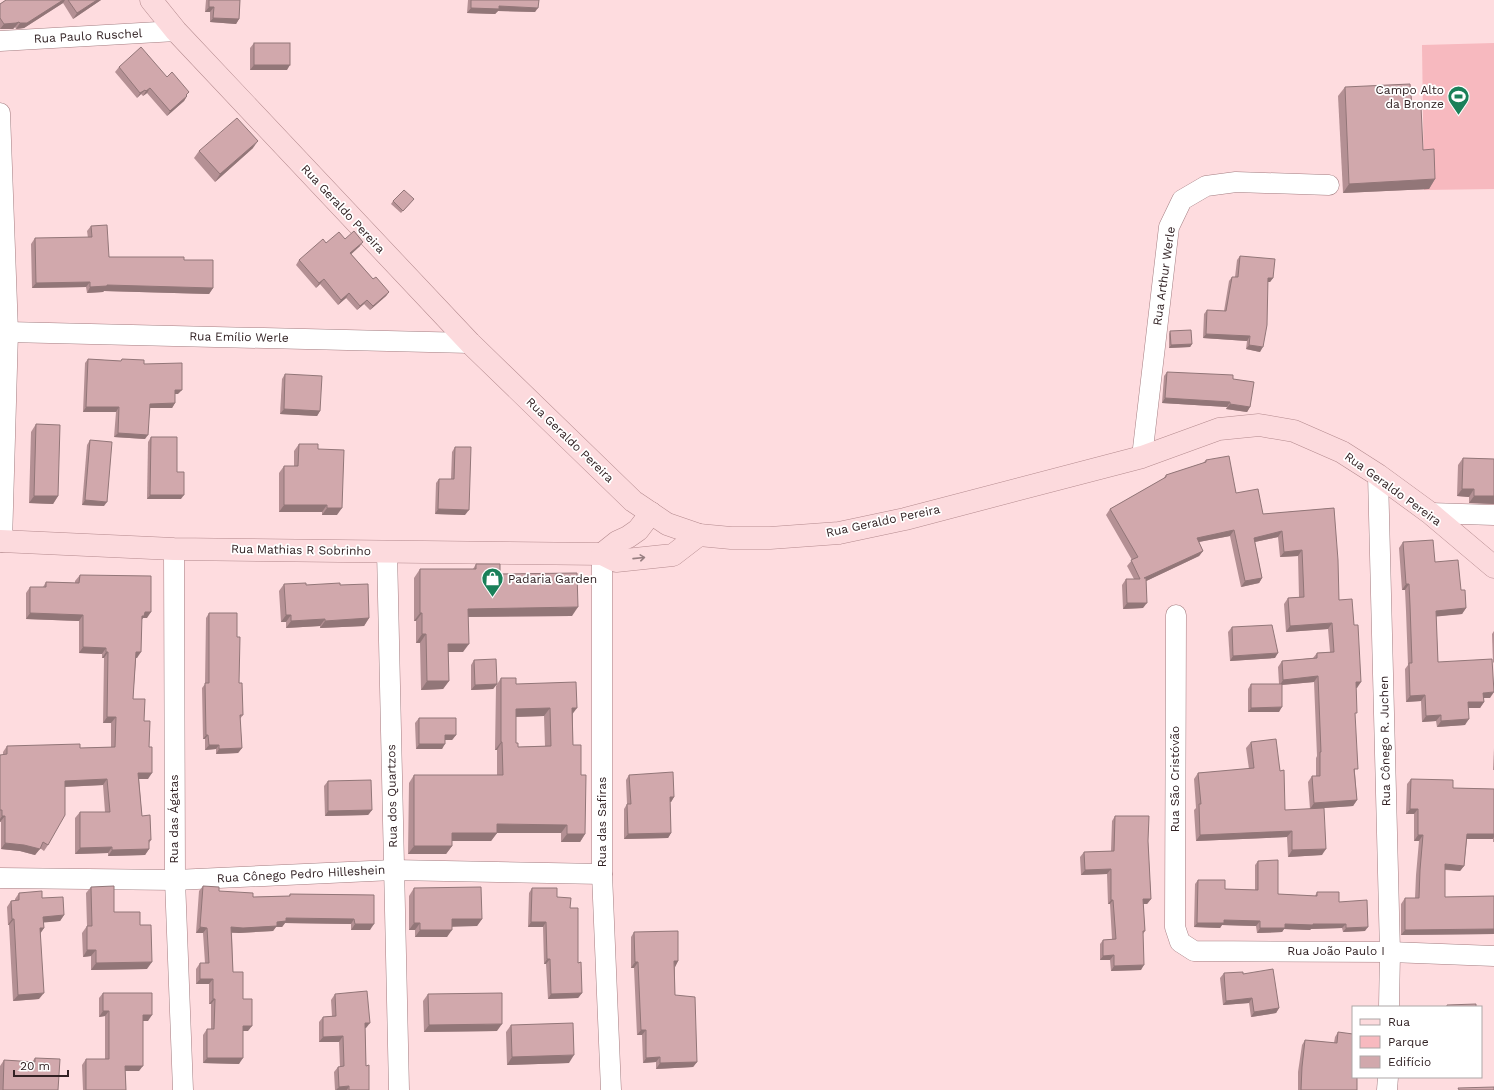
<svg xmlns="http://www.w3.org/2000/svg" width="1494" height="1090" font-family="'Work Sans',sans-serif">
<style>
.green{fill:#f7b9bf}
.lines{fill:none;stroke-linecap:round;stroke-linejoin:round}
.minor-casing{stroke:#a47d81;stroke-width:21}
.major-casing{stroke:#b48a8e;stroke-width:23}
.minor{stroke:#fff;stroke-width:20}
.major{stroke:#fcdadd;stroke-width:22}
.wall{fill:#b49094;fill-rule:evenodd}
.shaded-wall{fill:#927678}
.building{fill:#d1a8ac;stroke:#927678;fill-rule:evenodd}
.oneway{stroke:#977e80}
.labels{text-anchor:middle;stroke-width:3.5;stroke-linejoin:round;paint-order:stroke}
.street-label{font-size:12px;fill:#322224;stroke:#fff}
.poi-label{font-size:12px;fill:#322224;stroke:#fff;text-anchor:end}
</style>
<rect width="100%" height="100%" fill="#fedcdf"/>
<!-- green -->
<polygon class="green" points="1494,43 1494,189 1424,190 1422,45"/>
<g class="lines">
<defs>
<g id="minor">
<polyline points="0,41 176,31"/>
<polyline points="0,113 8,332 2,542"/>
<polyline points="8,332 470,343"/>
<polyline points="1142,457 1169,227 1182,200 1206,186 1236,182 1329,185"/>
<polyline points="1378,475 1390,952 1389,1007"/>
<polyline points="1430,513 1494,515"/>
<polyline points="174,549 175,880 183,1090"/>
<polyline points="387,551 399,1090"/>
<polyline points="602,554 602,874 611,1090"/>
<polyline points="1176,615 1175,927 1180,942 1194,951 1390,952 1494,956"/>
<polyline points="0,878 175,880 393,870 602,874"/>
<polyline points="1387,1090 1388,1077"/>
</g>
<g id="major">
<polyline points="151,0 176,31 470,343 633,501 667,524 699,535 731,538 770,538 839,533 905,519 1142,457 1219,429 1259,425 1294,431 1342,452 1378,475 1430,513 1494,567"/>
<polyline points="0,541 174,549 602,554 616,561 673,555 699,535"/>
<polyline points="602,554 617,542 628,537 638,530 651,513"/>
</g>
</defs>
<!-- minor casing -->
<use href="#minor" class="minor-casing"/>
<!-- major casing -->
<use href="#major" class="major-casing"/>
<!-- minor -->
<use href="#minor" class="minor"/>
<!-- major -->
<use href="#major" class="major"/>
</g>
<!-- wall -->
<g class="wall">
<polygon points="6,0 101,0 73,19 63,3 24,28 16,29 15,27 13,29 0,29 0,4"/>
<polygon points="206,0 240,0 239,19 236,24 210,22 210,12 205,12"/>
<polygon points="468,0 539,0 535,12 498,11 495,14 467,13"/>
<polygon points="254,43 287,70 250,70 250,48"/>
<polygon points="119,67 167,77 187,96 184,101 167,116 147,93 143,96 141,94 137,98 115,72"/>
<polygon points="1345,87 1423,150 1435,179 1429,189 1343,193 1338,96"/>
<polygon points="253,148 215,182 194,158 199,151"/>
<polygon points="414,199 401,213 391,204 393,201"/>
<polygon points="91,226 109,257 184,260 213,288 209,294 104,291 103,292 87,293 86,287 32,288 31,244 35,238 88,238 87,231"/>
<polygon points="345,239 360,246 351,254 373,279 389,292 386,296 370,310 364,304 357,310 346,298 338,305 320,284 316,288 296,265 299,260 326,243"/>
<polygon points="1240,256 1273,278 1270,282 1268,282 1260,352 1246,349 1247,341 1203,338 1204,314 1207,310 1224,311 1229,281 1232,277 1235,277 1237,260"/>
<polygon points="1170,331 1192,344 1190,347 1169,348 1169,334"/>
<polygon points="88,359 121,361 122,359 144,364 178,394 175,394 175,403 172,408 150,408 145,439 114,437 116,412 83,412 85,363"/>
<polygon points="1167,372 1250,407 1247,412 1226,409 1227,407 1162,403 1164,376"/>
<polygon points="285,374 320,411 317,416 280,414 282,379"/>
<polygon points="36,424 58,496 53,504 29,503 31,432"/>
<polygon points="151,437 177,472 181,499 147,499 148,442"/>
<polygon points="90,440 104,506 82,505 87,445"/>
<polygon points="299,444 318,449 337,515 322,515 322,512 279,512 279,473 284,466 294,466 294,451"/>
<polygon points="455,447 465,515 435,514 436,483 439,479 451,479 452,452"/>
<polygon points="1463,458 1494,459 1494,504 1469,503 1469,497 1457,496 1458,465"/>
<polygon points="1206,460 1236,493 1263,514 1334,508 1339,600 1357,688 1356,688 1355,717 1355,773 1357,800 1353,806 1310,809 1308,782 1312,776 1316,776 1316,758 1317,756 1314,682 1282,685 1279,712 1248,712 1248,689 1251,684 1279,684 1278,667 1282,661 1313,658 1317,653 1330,652 1328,629 1286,632 1284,604 1288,598 1299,597 1298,556 1280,557 1278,537 1255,542 1262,578 1259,583 1241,587 1230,536 1199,542 1203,551 1199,556 1146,581 1143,608 1123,609 1122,585 1126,579 1134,579 1127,566 1132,560 1106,515 1110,509 1163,479 1166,475 1203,463"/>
<polygon points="1403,542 1435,562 1461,590 1466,608 1462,614 1436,616 1438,662 1490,698 1484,698 1484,702 1480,708 1468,708 1465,725 1437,727 1436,721 1422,722 1421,701 1406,702 1405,669 1408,665 1406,611 1405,590 1402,590 1399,548"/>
<polygon points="476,564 500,574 572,616 468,617 463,652 448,652 449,681 443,689 421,690 420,643 416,643 416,621 414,621 414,578 420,569 473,569"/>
<polygon points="80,575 147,618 143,618 141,620 137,658 136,658 133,699 144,721 148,779 139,779 142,816 151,840 149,843 149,849 145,855 108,856 108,853 75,854 75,818 80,812 105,812 103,785 65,787 48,845 44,851 40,848 35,855 20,851 1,849 1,822 0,822 0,755 3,755 3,752 7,746 80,748 111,747 111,723 103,723 104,658 102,658 102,654 79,653 79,621 26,619 26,593 30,587 43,587 46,582 75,583 75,581"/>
<polygon points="284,584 306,585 340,585 369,618 364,626 320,628 320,626 286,628 286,622 281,622 279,591"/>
<polygon points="209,613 237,637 239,683 243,715 240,719 242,748 238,753 216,754 216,749 205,750 205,739 203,739 202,688 205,684 206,618"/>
<polygon points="1232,627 1275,658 1230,661 1228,632"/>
<polygon points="1494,631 1494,662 1493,663 1492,634"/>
<polygon points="474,660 497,684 493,689 471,690 471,665"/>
<path d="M501,678L516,684L573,713V745L581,775L585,834L580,842H561V833H497L491,841H452V846L446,854H408L409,783L414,775H497V750H495L496,686ZM544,716L545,746L518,747L516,743V717Z"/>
<polygon points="419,718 456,735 452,740 445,740 442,749 416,749 415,723"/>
<polygon points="1251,742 1285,810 1322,855 1288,857 1287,837 1196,841 1194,810 1196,808 1194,779 1198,773 1249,769 1246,748"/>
<polygon points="1494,748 1494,770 1493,770"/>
<polygon points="629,775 674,797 671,802 670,802 671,833 668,838 624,839 624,809 627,804 626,780"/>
<polygon points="1411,779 1453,788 1494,789 1494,842 1493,842 1493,839 1467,839 1464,866 1460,871 1445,870 1445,897 1494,896 1494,934 1401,935 1401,904 1405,898 1415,898 1416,875 1419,841 1414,841 1414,814 1406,814 1407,784"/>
<polygon points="328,781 372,810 368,815 325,816 324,786"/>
<polygon points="1115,816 1148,841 1151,899 1147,904 1143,904 1145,931 1143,934 1141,970 1111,971 1110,960 1100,960 1100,944 1103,940 1112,939 1110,904 1108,904 1107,874 1081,875 1080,857 1084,852 1111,851 1112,821"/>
<polygon points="1258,861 1278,894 1315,896 1317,892 1339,902 1365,931 1343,932 1342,928 1311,929 1310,930 1284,929 1282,932 1257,933 1256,926 1222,925 1220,928 1194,927 1195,884 1198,880 1225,889 1255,890 1255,865"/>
<polygon points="203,886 219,891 253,897 289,896 290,894 374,895 370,930 351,930 351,924 285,923 282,927 276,927 273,931 239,933 232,933 233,972 243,999 248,1031 243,1031 239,1064 203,1063 203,1035 207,1029 211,1029 211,1004 209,1004 209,984 196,984 196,969 200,963 205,963 203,933 196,933 199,891"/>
<polygon points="91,887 114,912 140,925 147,969 91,970 91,956 83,957 82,933 87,926 86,893"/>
<polygon points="414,888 482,919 477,926 452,926 447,937 415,937 415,930 409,930 409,896"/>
<polygon points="532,888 557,897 570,908 582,993 578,998 548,999 546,964 544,964 543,927 528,927 529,893"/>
<polygon points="19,893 42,898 64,915 60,921 44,922 44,928 40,933 39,999 13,1001 9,925 8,925 7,907 11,901 15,900 15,899"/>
<polygon points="634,932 678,961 675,967 675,995 697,1062 693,1067 656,1069 656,1062 643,1063 642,1035 637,1035 634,968 631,968 631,937"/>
<polygon points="1224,973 1243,974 1279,1008 1276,1013 1251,1017 1249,1003 1223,1005 1220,978"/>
<polygon points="103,993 148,1021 143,1021 139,1071 125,1071 126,1090 83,1090 82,1065 86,1059 105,1059 105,1016 99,1017 99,998"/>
<polygon points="335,994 366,1028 365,1028 366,1066 369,1090 335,1090 334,1072 338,1067 340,1067 339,1042 319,1042 319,1022 323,1017 332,1016 331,1000"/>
<polygon points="428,994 497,1031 424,1032 423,1001"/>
<polygon points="511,1025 569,1063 507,1065 506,1032"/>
<polygon points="1338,1032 1357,1090 1298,1090 1298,1072 1302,1045 1305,1040 1334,1043 1335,1037"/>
<polygon points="35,1058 58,1090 0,1090 0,1066 4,1060 32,1062"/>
</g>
<!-- shaded-wall -->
<g class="shaded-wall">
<polygon points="63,0 65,0 63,3 24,28 16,29 20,23"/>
<polygon points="97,0 101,0 73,19 77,13"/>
<polygon points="499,6 538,8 535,12 498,11 495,14 467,13 471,8"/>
<polygon points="209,7 214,7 210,12 205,12"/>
<polygon points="213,18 239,19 236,24 210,22"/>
<polygon points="19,22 15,27 13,29 0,29 4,24"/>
<polygon points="254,65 290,65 287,70 250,70"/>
<polygon points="150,88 147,93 143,96 146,91"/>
<polygon points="145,90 137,98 140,93"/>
<polygon points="187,96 184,101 167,116 170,111"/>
<polygon points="258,141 253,148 215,182 220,174"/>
<polygon points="1435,179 1429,189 1343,193 1349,184"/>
<polygon points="363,242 360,246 347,258 350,253"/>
<polygon points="1268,278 1273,278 1270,282 1265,282"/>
<polygon points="324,279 320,284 316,288 319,283"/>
<polygon points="90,282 86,287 32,288 36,283"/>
<polygon points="107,285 213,288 209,294 104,291 103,292 87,293 90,287"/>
<polygon points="389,292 386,296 370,310 373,306"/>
<polygon points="349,293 346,298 338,305 341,300"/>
<polygon points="367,300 364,304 357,310 360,306"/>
<polygon points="1206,334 1250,336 1247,341 1203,338"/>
<polygon points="1192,344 1190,347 1169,348 1171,345"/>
<polygon points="1249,345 1263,347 1260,352 1246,349"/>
<polygon points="175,390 182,390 178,394 172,394"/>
<polygon points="1165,398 1230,402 1227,407 1162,403"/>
<polygon points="175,403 172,408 147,408 150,404"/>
<polygon points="1230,404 1250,407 1247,412 1226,409"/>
<polygon points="86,407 119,407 116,412 83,412"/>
<polygon points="284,409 320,411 317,416 280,414"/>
<polygon points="118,433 148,435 145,439 114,437"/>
<polygon points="1462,489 1474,489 1469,497 1457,496"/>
<polygon points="150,495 184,495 181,499 147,499"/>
<polygon points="34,496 58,496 53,504 29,503"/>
<polygon points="1474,496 1494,496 1494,504 1469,503"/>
<polygon points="85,500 107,502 104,506 82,505"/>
<polygon points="284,505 327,505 322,512 279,512"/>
<polygon points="327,508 342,508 337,515 322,515"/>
<polygon points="438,509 469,510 465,515 435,514"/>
<polygon points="1234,530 1230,536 1193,543 1197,538"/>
<polygon points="1282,531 1278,537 1250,543 1254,538"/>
<polygon points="1302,550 1298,556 1280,557 1284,552"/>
<polygon points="1203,551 1199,556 1140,584 1144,578"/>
<polygon points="1262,578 1259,583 1241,587 1245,581"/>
<polygon points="1406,584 1409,584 1405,590 1402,590"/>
<polygon points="1127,603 1147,603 1143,608 1123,609"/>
<polygon points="578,607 572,616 462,617 468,609"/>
<polygon points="1466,608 1462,614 1432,617 1436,611"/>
<polygon points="145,612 151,612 147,618 143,618 140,622 137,622"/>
<polygon points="30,613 83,615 79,621 26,619"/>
<polygon points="420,613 422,613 416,621 414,621"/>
<polygon points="286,615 291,615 286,622 281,622"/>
<polygon points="369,618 364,626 320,628 325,621"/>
<polygon points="325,619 320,626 286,628 291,621"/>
<polygon points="1332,623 1328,629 1286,632 1290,626"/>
<polygon points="422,634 426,634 420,643 416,643"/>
<polygon points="448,644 469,644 463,652 442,652"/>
<polygon points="83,647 106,648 102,654 79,653"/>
<polygon points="106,652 108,652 104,658 102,658"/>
<polygon points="136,652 141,652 137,658 132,658"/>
<polygon points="1278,653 1275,658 1230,661 1233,656"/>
<polygon points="1318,676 1314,682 1280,685 1283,680"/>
<polygon points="427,681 449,681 443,689 421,690"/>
<polygon points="1356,682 1361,682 1357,688 1352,688"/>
<polygon points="497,684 493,689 471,690 475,685"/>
<polygon points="1494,692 1490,698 1479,698 1483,693"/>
<polygon points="1425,695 1421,701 1406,702 1410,696"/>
<polygon points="1468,702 1484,702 1480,708 1464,708"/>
<polygon points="1282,707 1279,712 1248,712 1251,708"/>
<polygon points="550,708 544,716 510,717 516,709"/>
<polygon points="572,708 577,708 571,716"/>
<polygon points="1441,715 1436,721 1422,722 1426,716"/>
<polygon points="107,717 116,717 111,723 103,723"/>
<polygon points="1469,719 1465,725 1437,727 1441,721"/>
<polygon points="206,735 208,735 205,739 203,739"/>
<polygon points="445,735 456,735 452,740 442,740"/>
<polygon points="501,742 502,742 497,750 495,750"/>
<polygon points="419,744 445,744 442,749 416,749"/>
<polygon points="209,745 219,745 216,749 205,750"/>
<polygon points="242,748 238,753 216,754 219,749"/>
<polygon points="138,773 152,773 148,779 134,779"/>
<polygon points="107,779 103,785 60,787 65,781"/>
<polygon points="670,797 674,797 671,802 667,802"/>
<polygon points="1357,800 1353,806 1310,809 1314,803"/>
<polygon points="1410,809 1418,809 1414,814 1406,814"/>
<polygon points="372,810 368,815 325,816 328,811"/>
<polygon points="2,816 5,816 0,822 0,819"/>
<polygon points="497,824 567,825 561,833 491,833"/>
<polygon points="1292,831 1287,837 1196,841 1200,835"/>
<polygon points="452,833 497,833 491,841 447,841"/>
<polygon points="671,833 668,838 624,839 628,834"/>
<polygon points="567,834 585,834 580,842 561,842"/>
<polygon points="1467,834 1494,834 1494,837 1493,839 1464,839"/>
<polygon points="1418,835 1423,835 1419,841 1414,841"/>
<polygon points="5,843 24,845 40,849 35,855 20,851 1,849"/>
<polygon points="414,846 452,846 446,854 408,854"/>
<polygon points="112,847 108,853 75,854 80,848"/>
<polygon points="149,849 145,855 108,856 112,850"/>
<polygon points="1326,849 1322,855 1288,857 1292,850"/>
<polygon points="1445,864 1464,866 1460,871 1442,869"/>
<polygon points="1111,869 1107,874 1081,875 1085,870"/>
<polygon points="1143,899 1151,899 1147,904 1140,904"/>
<polygon points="1111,900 1113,900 1110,904 1108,904"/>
<polygon points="64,915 60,921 39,923 43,917"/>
<polygon points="286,918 354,919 351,924 285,923 282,927 276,927 273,931 239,933 228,932 231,927 277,922"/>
<polygon points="12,919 14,919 9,925 8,925"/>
<polygon points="452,919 482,919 477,926 447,927"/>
<polygon points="1224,920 1260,921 1256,926 1222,925 1220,928 1194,927 1197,923"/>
<polygon points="531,922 546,922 543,927 528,927"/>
<polygon points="414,923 420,923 415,930 409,930"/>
<polygon points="355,924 374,924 370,930 351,930"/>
<polygon points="1285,924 1346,924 1342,928 1311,929 1310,930 1284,929 1282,932 1257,933 1260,928"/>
<polygon points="200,927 207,928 203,933 196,933"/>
<polygon points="1368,927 1365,931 1343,932 1346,928"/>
<polygon points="40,928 44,928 40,934"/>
<polygon points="1494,929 1494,934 1401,935 1405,930"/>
<polygon points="420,930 452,930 447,937 415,937"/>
<polygon points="87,950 96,950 91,956 83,957"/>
<polygon points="1114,955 1110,960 1100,960 1103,956"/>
<polygon points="547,959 550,959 546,964 544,964"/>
<polygon points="674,961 678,961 675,967"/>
<polygon points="152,962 147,969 91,970 96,963"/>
<polygon points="635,962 638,962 634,968 631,968"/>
<polygon points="1144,965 1141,970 1111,971 1114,966"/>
<polygon points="200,979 213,979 209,984 196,984"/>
<polygon points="44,993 39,999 13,1001 18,995"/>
<polygon points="582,993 578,998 548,999 551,994"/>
<polygon points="1252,998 1249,1003 1223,1005 1226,1001"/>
<polygon points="213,999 215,999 211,1004 209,1004"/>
<polygon points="1279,1008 1276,1013 1251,1017 1254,1012"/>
<polygon points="103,1011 109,1011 105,1016 99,1017"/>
<polygon points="143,1015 152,1015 148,1021 139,1021"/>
<polygon points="365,1023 370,1023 366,1028 361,1029"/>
<polygon points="502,1024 497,1031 424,1032 429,1025"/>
<polygon points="243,1026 252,1026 248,1031 240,1031"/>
<polygon points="641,1030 646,1030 642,1035 637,1035"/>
<polygon points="343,1036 339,1042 319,1042 323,1037"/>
<polygon points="574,1055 569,1063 507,1065 512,1057"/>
<polygon points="660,1057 656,1062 643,1063 646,1058"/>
<polygon points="207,1058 243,1058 239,1064 203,1063"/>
<polygon points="697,1062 693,1067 656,1069 660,1063"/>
<polygon points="125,1066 143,1066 139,1071 121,1071"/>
<polygon points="349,1086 347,1090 336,1090 339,1087"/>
</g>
<!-- building -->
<g class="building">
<polygon points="6,0 63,0 27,23 20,23 19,22 16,23 4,24 0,18 0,4"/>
<polygon points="68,0 97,0 77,13"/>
<polygon points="209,0 240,0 239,19 213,18 214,7 209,7"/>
<polygon points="471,0 539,0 538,8 499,6 499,9 471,8"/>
<rect x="254" y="43" width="36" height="22"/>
<polygon points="141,47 167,77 172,72 189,92 186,95 187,96 170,111 150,88 146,91 145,90 140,93 119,67"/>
<polygon points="1410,84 1412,106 1421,106 1423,150 1434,149 1435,179 1349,184 1345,87"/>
<polygon points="237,118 258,141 220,174 199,151"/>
<polygon points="404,190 414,199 403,211 393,201"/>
<polygon points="107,225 109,257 184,257 184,260 213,260 213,288 107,285 107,286 90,287 90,282 36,283 35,238 92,237 91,226"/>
<polygon points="354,231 363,242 350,253 373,279 376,277 389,292 373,306 367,300 360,306 349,293 341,300 324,279 319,283 299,260 323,239 326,243 339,232 345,239"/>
<polygon points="1240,256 1275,259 1273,278 1268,278 1267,325 1263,347 1249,345 1250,336 1206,334 1207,310 1226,311 1232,277 1238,277"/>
<polygon points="1191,330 1192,344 1171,345 1170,331"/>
<polygon points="88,359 121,361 122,359 144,360 144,364 182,363 182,390 175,390 175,403 150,404 148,435 118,433 119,407 86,407"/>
<polygon points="1167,372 1233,375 1233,379 1254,382 1250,407 1230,404 1230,402 1165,398"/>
<polygon points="285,374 322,376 320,411 284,409"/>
<polygon points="36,424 60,425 58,496 34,496"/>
<polygon points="151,437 177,437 177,472 184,472 184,495 150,495"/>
<polygon points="90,440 112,442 107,502 85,500"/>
<polygon points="299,444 318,444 318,449 344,450 342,508 327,508 327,505 284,505 284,466 298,466"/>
<polygon points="455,447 471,447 469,510 438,509 439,479 454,479"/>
<polygon points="1229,456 1236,493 1258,489 1263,514 1334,508 1338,560 1339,600 1352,599 1354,625 1358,625 1361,682 1356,682 1357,713 1355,713 1358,769 1354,769 1357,800 1314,803 1312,776 1320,776 1320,752 1321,752 1318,676 1283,680 1282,661 1317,658 1317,653 1334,652 1332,623 1290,626 1288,598 1304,597 1302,550 1284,552 1282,531 1254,538 1262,578 1245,581 1234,530 1197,538 1203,551 1144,578 1146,578 1147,603 1127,603 1126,579 1140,579 1131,560 1138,557 1110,509 1166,477 1166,475 1206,462 1206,460"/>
<polygon points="1463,458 1494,459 1494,496 1474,496 1474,489 1462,489"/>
<polygon points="1433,540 1435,562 1458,560 1461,590 1465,590 1466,608 1436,611 1438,662 1492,659 1494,692 1483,693 1484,702 1468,702 1469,719 1441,721 1441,715 1426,716 1425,695 1410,696 1409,663 1412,663 1410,605 1409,584 1406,584 1403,542"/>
<polygon points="476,564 500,564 500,574 577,573 578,607 468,609 469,644 448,644 449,681 427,681 426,634 422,634 422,613 420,613 420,569 476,569"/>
<polygon points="80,575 151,576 151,612 145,612 144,616 142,616 141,652 136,652 133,699 145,699 144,721 150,721 149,747 152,747 152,773 138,773 142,816 150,815 151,840 149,840 149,849 112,850 112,847 80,848 80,812 110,812 107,779 65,781 65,815 48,845 43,842 40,849 24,845 5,843 5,816 2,816 2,810 0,810 0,755 7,754 7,746 80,744 80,748 115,747 116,717 107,717 108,652 106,652 106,648 83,647 83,615 30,613 30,587 46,587 46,582 79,583"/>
<polygon points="306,583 306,585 340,583 340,585 368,584 369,618 325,621 325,619 291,621 291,615 286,615 284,584"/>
<polygon points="209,613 237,613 237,637 240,637 239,683 242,683 243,715 240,715 242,748 219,749 219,745 209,745 208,735 206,735 205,683 209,683"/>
<polygon points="1272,625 1278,653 1233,656 1232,627"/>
<polygon points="496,659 497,684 475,685 474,660"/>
<path d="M501,678H516V684L576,682L577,708H572L573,745H581V775H586L585,834H567V825L497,824V833H452V846H414V775H503L502,742H501ZM550,708L551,746L518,747V743H516V709Z"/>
<polygon points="1251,684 1282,684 1282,707 1251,708"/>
<polygon points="419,718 456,718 456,735 445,735 445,744 419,744"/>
<polygon points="1276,739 1280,771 1284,770 1285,810 1324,808 1326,849 1292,850 1292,831 1200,835 1199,804 1201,804 1198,773 1254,768 1251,742"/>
<polygon points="673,772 674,797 670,797 671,833 628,834 627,804 631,804 629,775"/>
<polygon points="1411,779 1453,780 1453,788 1494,789 1494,834 1467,834 1464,866 1445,864 1445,897 1494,896 1494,929 1405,930 1405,898 1419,898 1420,870 1423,835 1418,835 1418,809 1410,809"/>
<polygon points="371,780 372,810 328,811 328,781"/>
<polygon points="1115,816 1149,816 1148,841 1151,899 1143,899 1145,931 1143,931 1144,965 1114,966 1114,955 1103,956 1103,940 1116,939 1113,900 1111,900 1111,869 1085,870 1084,852 1114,851"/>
<polygon points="1278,860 1278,894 1317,896 1317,892 1339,892 1339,902 1367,900 1368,927 1346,928 1346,924 1313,924 1313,925 1285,924 1285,928 1260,928 1260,921 1224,920 1224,923 1197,923 1198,880 1225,880 1225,889 1258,890 1258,861"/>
<polygon points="114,886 114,912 140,912 140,925 151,925 152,962 96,963 96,950 87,950 87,926 92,926 91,887"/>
<polygon points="203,886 219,887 219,891 253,893 253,897 290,896 290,894 374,895 374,924 355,924 354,919 286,918 286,921 277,922 277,926 243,928 231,927 233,972 243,972 243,999 252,999 252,1026 243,1026 243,1058 207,1058 207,1029 214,1029 215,999 213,999 213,979 200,979 200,963 209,963 207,928 200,927"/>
<polygon points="481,887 482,919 452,919 452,930 420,930 420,923 414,923 414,888"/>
<polygon points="532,888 557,888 557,897 571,898 570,908 578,908 578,963 581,962 582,993 551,994 550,959 547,959 546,922 531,922"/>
<polygon points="42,891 42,898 63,897 64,915 43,917 44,928 40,928 44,993 18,995 14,919 12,919 11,901 19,900 19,893"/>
<polygon points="678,931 678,961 674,961 675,995 695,997 697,1062 660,1063 660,1057 646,1058 646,1030 641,1030 638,962 635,962 634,932"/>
<polygon points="1273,969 1279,1008 1254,1012 1252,998 1226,1001 1224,973 1243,972 1243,974"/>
<polygon points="367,991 370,1023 365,1023 366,1066 369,1065 369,1090 349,1090 349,1086 339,1087 338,1067 344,1066 343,1036 323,1037 323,1017 336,1016 335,994"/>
<polygon points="103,993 152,993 152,1015 143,1015 143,1066 125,1066 126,1090 86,1090 86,1059 109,1059 109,1011 103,1011"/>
<polygon points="502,993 502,1024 429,1025 428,994"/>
<polygon points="1476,1004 1476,1007 1447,1007 1447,1005"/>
<polygon points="573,1023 574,1055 512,1057 511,1025"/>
<polygon points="1338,1032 1353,1034 1353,1077 1357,1077 1357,1090 1301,1090 1302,1067 1305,1040 1337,1043"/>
<polygon points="35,1058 60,1059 58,1090 3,1090 4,1060 35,1062"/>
<polygon points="1494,1087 1494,1090 1459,1090 1458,1088"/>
</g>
<!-- one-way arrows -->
<defs><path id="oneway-shaft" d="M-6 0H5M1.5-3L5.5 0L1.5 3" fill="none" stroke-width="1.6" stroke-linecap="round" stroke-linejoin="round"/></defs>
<use class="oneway" href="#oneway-shaft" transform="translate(639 558) rotate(-6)"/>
<!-- icons -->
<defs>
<symbol id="stadium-pin" viewBox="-11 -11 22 30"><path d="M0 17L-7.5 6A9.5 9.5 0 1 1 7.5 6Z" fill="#1a8059" stroke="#fff"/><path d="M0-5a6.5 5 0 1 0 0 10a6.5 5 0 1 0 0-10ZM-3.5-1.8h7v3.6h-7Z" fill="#fff"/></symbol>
<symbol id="shop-pin" viewBox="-11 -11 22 30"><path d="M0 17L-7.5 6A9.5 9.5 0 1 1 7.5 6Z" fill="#1a8059" stroke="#fff"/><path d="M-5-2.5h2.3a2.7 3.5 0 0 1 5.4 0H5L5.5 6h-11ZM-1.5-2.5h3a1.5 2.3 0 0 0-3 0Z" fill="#fff"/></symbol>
</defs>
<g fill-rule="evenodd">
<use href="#stadium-pin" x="1446" y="84" width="25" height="34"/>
<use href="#shop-pin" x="480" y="566" width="25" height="34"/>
</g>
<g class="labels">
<!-- street labels -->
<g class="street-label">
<text transform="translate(88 36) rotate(-3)" y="4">Rua Paulo Ruschel</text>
<text transform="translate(343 209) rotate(47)" y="4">Rua Geraldo Pereira</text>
<text transform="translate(1164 276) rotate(-82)" y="4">Rua Arthur Werle</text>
<text transform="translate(239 337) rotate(1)" y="4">Rua Emílio Werle</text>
<text transform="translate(570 440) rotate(44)" y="4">Rua Geraldo Pereira</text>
<text transform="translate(1393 489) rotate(36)" y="4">Rua Geraldo Pereira</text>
<text transform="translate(883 521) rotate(-12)" y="4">Rua Geraldo Pereira</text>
<text transform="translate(301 550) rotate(1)" y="4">Rua Mathias R Sobrinho</text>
<text transform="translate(1385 741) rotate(-91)" y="4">Rua Cônego R. Juchen</text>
<text transform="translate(1175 779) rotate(-90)" y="4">Rua São Cristóvão</text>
<text transform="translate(392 796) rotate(-91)" y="4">Rua dos Quartzos</text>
<text transform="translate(174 819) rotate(-90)" y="4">Rua das Ágatas</text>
<text transform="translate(602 822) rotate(-90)" y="4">Rua das Safiras</text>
<text transform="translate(301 874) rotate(-3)" y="4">Rua Cônego Pedro Hilleshein</text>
<text x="1336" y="955">Rua João Paulo I</text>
</g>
<!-- poi labels -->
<g class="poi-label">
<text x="1444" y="94">Campo Alto<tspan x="1444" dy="14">da Bronze</tspan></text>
<text x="508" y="583" text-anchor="start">Padaria Garden</text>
</g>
</g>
<!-- legend -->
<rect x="1352" y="1006" width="130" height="72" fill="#ffffff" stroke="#ada7a7"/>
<rect x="1360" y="1019" width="20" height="6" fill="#fcdadd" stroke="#ada7a7"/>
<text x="1388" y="1026" font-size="12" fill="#322224">Rua</text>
<rect x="1360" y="1036" width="20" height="12" fill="#f7b9bf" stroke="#ada7a7"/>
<text x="1388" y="1046" font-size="12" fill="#322224">Parque</text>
<rect x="1360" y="1056" width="20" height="12" fill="#d1a8ac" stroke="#ada7a7"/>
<text x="1388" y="1066" font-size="12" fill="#322224">Edifício</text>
<!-- scale -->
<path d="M14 1070v6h54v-6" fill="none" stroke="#322224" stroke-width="2"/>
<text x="20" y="1070" font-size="12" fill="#322224" stroke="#ffffff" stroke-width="3" paint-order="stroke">20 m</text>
</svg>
